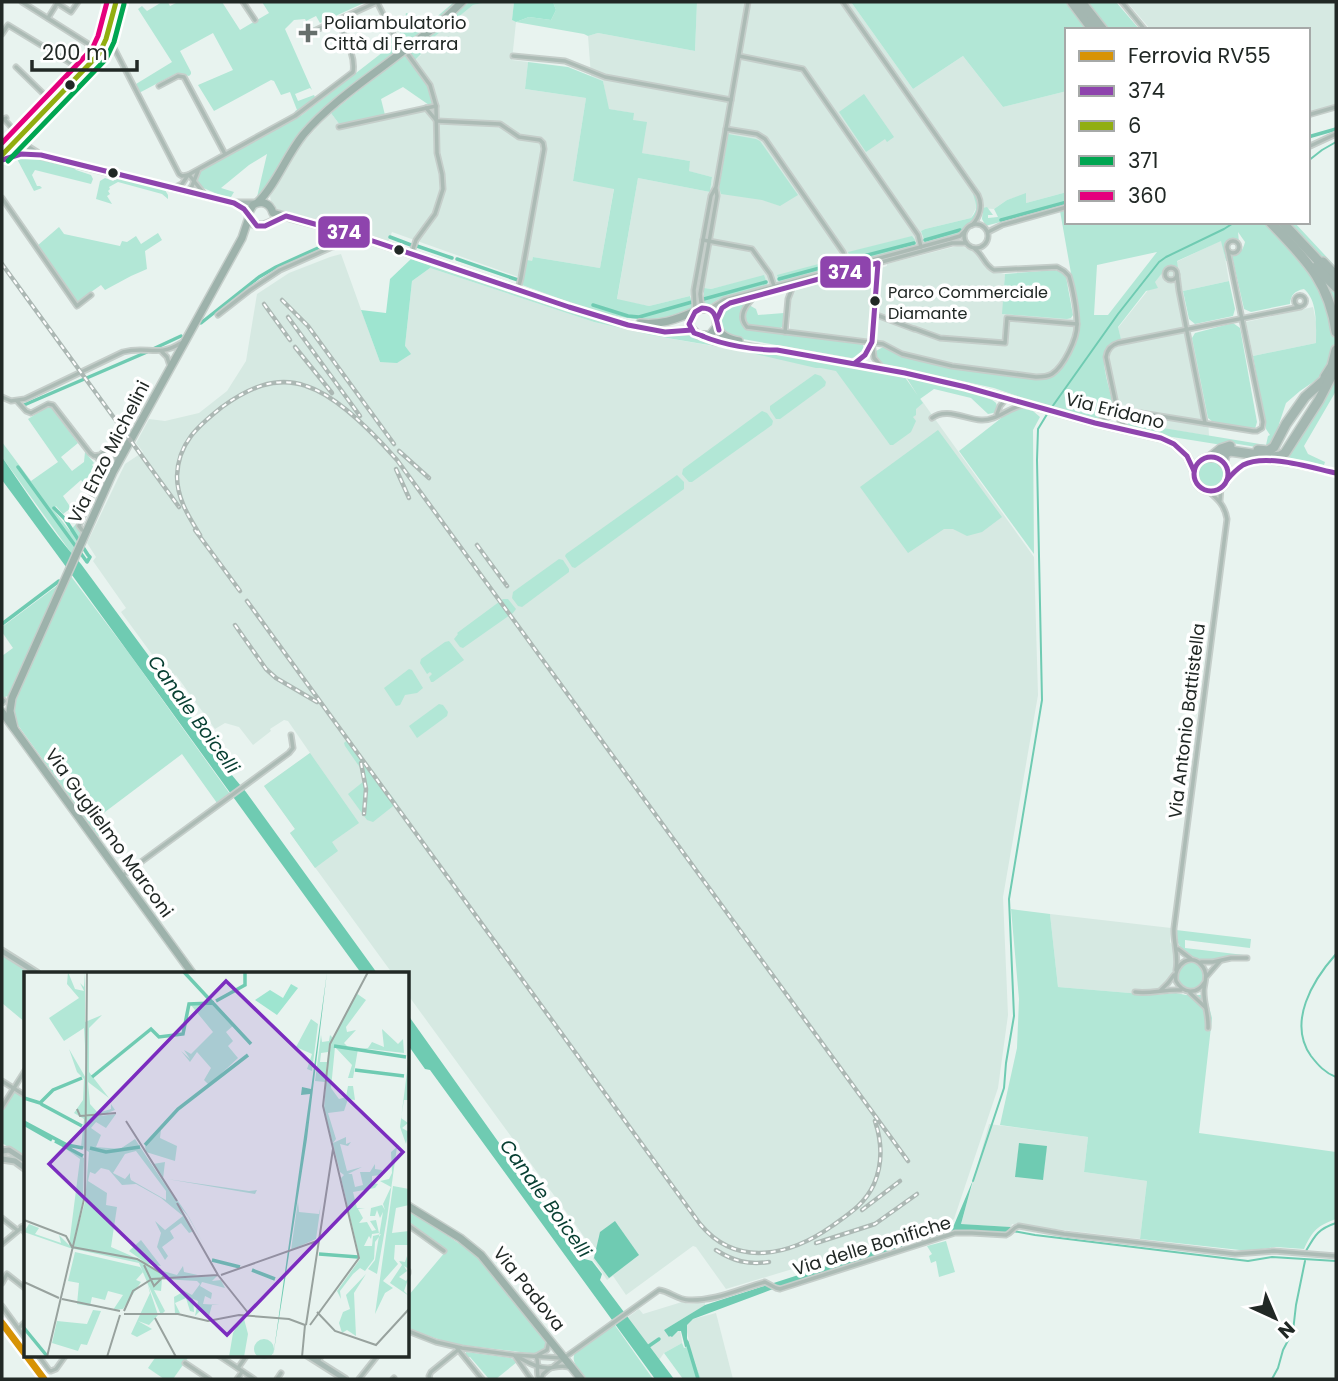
<svg xmlns="http://www.w3.org/2000/svg" width="1338" height="1381" font-family="Poppins,sans-serif">
<style>
.built{fill:#d6e9e2}
.green{fill:#b2e7d6;fill-rule:evenodd}
.forest{fill:#9ee5d0}
.water{fill:#6fcbb2}
.lines{fill:none;stroke-linecap:round;stroke-linejoin:round}
.stream{stroke:#6fcbb2;stroke-width:2}
.canal{stroke:#6fcbb2;stroke-width:3.5}
.street-casing{stroke:#c5ceca;stroke-width:7}
.secondary-casing{stroke:#c5ceca;stroke-width:9}
.primary-casing{stroke:#c5ceca;stroke-width:10}
.highway-casing{stroke:#c5ceca;stroke-width:12}
.street{stroke:#acbbb5;stroke-width:3.5}
.secondary{stroke:#a8b9b4;stroke-width:5}
.primary{stroke:#9db2ab;stroke-width:7}
.highway{stroke:#a4b7b1;stroke-width:9}
.rail-casing{stroke:#acb8b4;stroke-width:4.5}
.rail{stroke:#fff;stroke-width:2;stroke-dasharray:5;stroke-linecap:butt}
.primary-bridge-casing{stroke:#c5ceca;stroke-width:10;stroke-linecap:butt}
.primary-bridge{stroke:#9db2ab;stroke-width:7}
.bus-1-casing{stroke:#fff;stroke-width:10}
.bus-2-casing{stroke:#fff;stroke-width:10}
.bus-3-casing{stroke:#fff;stroke-width:10}
.bus-4-casing{stroke:#fff;stroke-width:10}
.bus-1{stroke:#8e44ad;stroke-width:5}
.bus-2{stroke:#91ae10;stroke-width:5}
.bus-3{stroke:#00a651;stroke-width:5}
.bus-4{stroke:#e5007d;stroke-width:5}
.rail-1-casing{stroke:#fff;stroke-width:12}
.rail-1{stroke:#d79306;stroke-width:7}
.poi-dot{fill:#676f6c;stroke:#fff;stroke-width:2.5}
.bus-dot{fill:#212825;stroke:#fff;stroke-width:2.5}
.labels{text-anchor:middle;stroke-width:7;stroke-linejoin:round;paint-order:stroke}
.bus-label{font-size:16px;fill:#212825;stroke:#fff;text-anchor:start}
.poi-label{font-size:18px;fill:#212825;stroke:#fff;text-anchor:start}
.street-label{font-size:18px;fill:#212825;stroke:#fff}
.water-label{font-size:19px;font-style:italic;fill:#063e31;stroke:#fff}
.inset-river{fill:none;stroke:#6fcbb2;stroke-width:3.5}
.inset-road{fill:none;stroke:#98a29e;stroke-width:2}
.view{fill:#7b2cbf;fill-opacity:0.15;stroke:#7b2cbf;stroke-width:3.5}
.inset-edge{fill:none;stroke:#212825;stroke-width:3.5}
.line-badge{stroke:#fff;stroke-width:2.5}
.badge-label{font-size:19px;text-anchor:middle;font-weight:bold;fill:#fff}
</style>
<rect width="100%" height="100%" fill="#e8f3ef"/>
<!-- built -->
<g class="built">
<polygon points="487,2 514,2 512,20 516,22 512,60 528,62 525,89 586,98 573,181 614,188 600,268 533,257 532,261 527,261 524,279 392,232 388,242 277,209 272,206 270,196 279,177 303,142 331,113 340,125 433,105 427,85 412,63 421,55 417,50 473,5"/>
<polygon points="697,2 851,2 913,89 963,56 1003,107 1067,91 1067,192 1026,203 1026,194 1007,200 994,209 978,208 978,204 971,218 925,229 921,231 925,243 916,246 915,240 849,253 852,263 844,265 841,258 777,276 779,283 768,286 764,276 711,289 704,288 690,296 649,306 617,300 638,178 710,192 712,177 688,171 690,161 641,153 633,120 633,113 608,109 603,81 591,76 588,36 598,33 695,51"/>
<polygon points="1127,2 1336,2 1336,105 1308,112 1308,30 1151,30"/>
<polygon points="1222,240 1229,281 1183,291 1208,418 1209,436 1121,421 1112,410 1113,407 1104,362 1104,357 1106,349 1113,343 1121,339 1118,328 1164,270 1171,266 1177,268 1176,262"/>
<polygon points="957,246 962,246 975,252 988,270 1005,274 1003,314 1079,319 1078,331 1071,351 1054,375 1048,378 1033,378 953,368 900,355 886,347 790,334 790,300 791,293 796,290 870,269 871,271 881,268 887,266 887,264"/>
<polygon points="341,254 380,362 405,346 412,281 430,268 594,322 650,335 907,380 1034,557 1038,695 1003,897 1008,1015 998,1088 954,1219 949,1222 726,1289 696,1247 693,1246 626,1295 613,1276 607,1280 593,1259 595,1253 580,1231 408,995 408,973 392,973 290,833 295,829 264,786 310,753 288,721 284,720 270,729 271,731 253,745 239,727 225,723 215,729 176,675 170,679 121,612 126,608 93,561 96,557 87,543 125,464 143,452 136,443 149,419 165,421 199,413 227,391 246,361 257,294 289,273 330,257"/>
<polygon points="1313,307 1316,322 1316,343 1253,356 1246,322"/>
<polygon points="1050,914 1171,928 1170,942 1175,950 1175,966 1172,974 1166,984 1154,995 1058,987"/>
<polygon points="989,1124 1088,1137 1084,1172 1147,1181 1140,1239 1012,1224 1011,1227 961,1224"/>
<polygon points="682,1302 689,1304 705,1302 705,1305 664,1330 672,1337 680,1330 682,1341 682,1343 664,1353 659,1360 627,1318 639,1309 643,1314"/>
<polygon points="716,1313 733,1379 701,1379 691,1351 687,1332 687,1325 693,1319"/>
</g>
<!-- green -->
<g class="green">
<polygon points="162,2 168,2 170,6 178,2 222,2 240,30 269,13 262,2 366,2 320,23 316,16 306,21 305,19 294,20 285,29 312,90 310,88 295,94 298,101 314,95 315,97 296,113 295,111 297,110 290,92 281,95 274,81 271,80 214,111 198,85 233,70 213,33 180,51 191,72 191,74 189,76 177,73 139,93 136,84 172,62 138,9 142,6 147,11"/>
<polygon points="454,2 458,2 440,19 405,46 398,36 403,28 406,13 433,20"/>
<polygon points="469,2 487,2 473,5 418,50 421,54 412,63 427,85 433,105 429,105 403,87 381,99 385,115 340,125 331,113 408,51 437,29"/>
<polygon points="553,2 697,2 695,51 598,33 588,36 584,34 516,22 529,17 551,20 556,10"/>
<polygon points="851,2 1067,2 1089,30 1067,30 1067,91 1003,107 963,56 913,89"/>
<polygon points="1085,2 1116,2 1140,30 1107,30"/>
<polygon points="384,24 401,49 297,138 282,161 269,183 259,197 257,197 267,154 249,165 221,188 234,192 231,197 222,196 201,187 197,179 201,169 302,115 392,45"/>
<path d="M528,62L568,67L603,81L609,109L634,113L633,120L647,122L642,153L690,161L689,171L712,177L710,192L638,178L617,299L649,306L690,296L693,306C689,312 682,313 675,316C631,330 565,300 522,285L527,260L532,261L533,257L600,268L614,189L573,181L586,98L525,89Z"/>
<polygon points="864,94 894,137 887,142 885,139 866,152 839,112"/>
<polygon points="728,134 756,139 760,141 798,195 780,206 762,200 721,194 719,187"/>
<polygon points="16,157 27,157 74,168 76,170 91,175 93,179 91,184 35,170 32,175 37,186 40,186 42,188 34,191"/>
<polygon points="105,178 113,181 118,178 165,190 168,195 168,199 162,194 118,182 109,187 110,189 108,191 110,194 107,196 112,204 96,199 100,181"/>
<polygon points="1067,192 1067,205 989,225 986,226 982,219 983,208 987,207 993,215 988,215 988,218 998,217 994,209 1007,200 1026,193 1026,203"/>
<path d="M973,193C985,209 976,216 966,227C962,232 964,232 958,235C948,239 936,240 925,243L921,231L925,229L971,218C980,208 975,203 973,193Z"/>
<path d="M1067,209V222H1294L1336,267V391L1304,446L1308,454L1325,462L1324,465L1287,458L1332,387L1319,378L1300,391L1286,403L1279,424L1277,440L1268,449L1232,443L1222,445L1166,436L1128,427L1121,421L1266,445L1268,436L1270,435L1266,429L1253,356L1316,343C1316,325 1318,301 1304,289C1294,291 1291,295 1290,304L1251,312L1244,309L1232,256C1240,254 1243,250 1245,242L1238,232L1239,242L1233,239L1226,243L1225,248L1228,261H1226L1221,241L1177,261L1178,269L1171,266L1166,268L1155,282L1158,288L1146,291L1118,327L1121,339L1123,340C1122,341 1113,342 1112,343C1094,352 1112,391 1113,407L1107,416L1095,419L1058,410L994,388L884,364L875,358L876,351L883,347L900,355L961,369L1033,378H1046L1054,375L1071,351L1080,324L1060,211ZM1157,252L1108,315H1094L1097,265Z"/>
<polygon points="59,227 64,234 120,246 122,241 127,242 136,236 141,244 158,233 162,240 145,251 147,269 131,276 105,290 101,285 77,302 37,246"/>
<polygon points="912,236 915,240 916,246 852,263 848,252"/>
<polygon points="841,258 844,265 779,283 777,275"/>
<path d="M432,265L566,310L604,321L686,332L698,340L904,376L918,396L906,377C919,380 992,395 996,403C997,405 997,407 996,409C995,414 992,413 988,414L971,398L934,389L920,399L923,403L916,409V415L913,417L916,421L911,432L893,445H890L836,371L821,368H816L738,350L650,335L594,322L430,268Z"/>
<polygon points="1055,270 1063,273 1066,277 1073,315 1071,318 1067,319 1002,314 1005,274"/>
<polygon points="764,275 768,286 719,299 708,306 704,302 704,288 711,289"/>
<polygon points="1229,281 1235,309 1233,316 1195,324 1189,319 1183,291"/>
<path d="M747,301C743,309 738,319 746,327L850,343L857,342L863,345L865,353L860,357L851,358L731,337L721,328L720,315L727,307Z"/>
<polygon points="749,305 756,309 758,315 784,313 783,326 778,330 747,325 745,319 746,308"/>
<polygon points="1233,323 1240,328 1257,422 1255,429 1213,422 1208,418 1192,338 1195,333"/>
<polygon points="815,374 821,376 826,382 825,386 780,419 776,419 770,410 770,406"/>
<polygon points="50,406 78,443 61,457 72,471 84,462 85,452 94,463 92,465 99,473 91,492 81,480 63,496 71,508 63,514 56,506 53,509 70,531 76,524 82,532 72,554 2,457 2,442 31,481 58,462 28,419 47,407"/>
<polygon points="1021,408 1033,411 1040,417 1033,430 1034,554 959,451 1009,412"/>
<polygon points="762,411 767,413 773,421 772,425 692,482 689,482 682,474 683,469"/>
<polygon points="938,430 1002,517 982,532 967,536 953,529 944,529 908,553 860,487"/>
<circle cx="1211" cy="474" r="13"/>
<polygon points="677,475 684,482 684,489 575,568 572,567 565,556 566,554"/>
<polygon points="559,559 563,560 569,569 569,572 522,607 518,606 512,598 513,592"/>
<polygon points="70,575 128,652 230,794 217,803 182,754 93,821 103,835 98,836 15,721 12,714 15,699"/>
<polygon points="58,585 10,692 8,696 2,698 2,656 13,648 2,632 2,627"/>
<polygon points="503,599 508,599 516,609 513,613 463,648 460,647 454,639 458,634 457,633"/>
<polygon points="449,641 464,660 433,682 431,682 429,677 432,674 430,672 427,674 420,663 421,659 445,642"/>
<polygon points="409,669 412,670 423,688 417,693 405,695 400,705 396,706 384,688"/>
<polygon points="439,704 443,705 448,712 447,716 417,738 409,726"/>
<polygon points="347,740 352,742 357,751 397,803 373,822 367,820 348,794 364,781 363,772 345,746 344,743"/>
<polygon points="310,753 359,823 332,842 338,851 315,868 290,833 295,829 264,786"/>
<path d="M1011,909L1050,914L1058,987L1154,995L1176,993L1186,995H1206L1212,1018L1199,1133L1336,1152V1219C1317,1226 1313,1230 1304,1249L1276,1247L1249,1251L1140,1239L1147,1181L1084,1172L1088,1137L1000,1125L1017,1048L1019,999Z"/>
<path d="M1176,930L1251,939L1250,948L1185,940V948L1244,955C1239,955 1232,955 1227,956C1221,957 1216,960 1210,961C1191,963 1175,949 1176,930Z"/>
<polygon points="2,955 31,973 26,973 26,1023 2,1003"/>
<circle cx="1191" cy="976" r="14"/>
<polygon points="15,1091 26,1098 26,1159 2,1143 2,1112"/>
<path d="M408,1209L470,1251L484,1263L548,1343C546,1350 543,1352 537,1354L453,1344L408,1329V1296L446,1251L408,1223Z"/>
<polygon points="946,1241 955,1272 939,1277 936,1261 931,1263 929,1256 932,1254 927,1246"/>
<path d="M614,1324L653,1379H587C581,1371 570,1363 575,1353Z"/>
<polygon points="682,1343 684,1348 689,1346 701,1379 683,1379 664,1353"/>
<polygon points="466,1352 511,1358 517,1362 496,1379 489,1379 470,1357 468,1358 465,1355"/>
<polygon points="157,1355 190,1355 173,1379 164,1379 148,1368"/>
</g>
<!-- forest -->
<g class="forest">
<polygon points="514,2 553,2 556,10 551,20 529,17 516,22 512,20"/>
<polygon points="411,259 432,265 430,268 412,281 405,346 411,354 397,363 380,362 361,310 386,313 390,279"/>
</g>
<!-- water -->
<g class="water">
<path d="M2,457C27,493 51,531 81,564L154,663L226,768L246,792L377,973H361C241,809 123,643 2,480Z"/>
<polygon points="408,1015 581,1258 592,1261 602,1274 600,1280 674,1379 655,1379 430,1070 425,1069 408,1045"/>
<polygon points="1019,1143 1047,1146 1043,1180 1015,1177"/>
<polygon points="973,1180 961,1224 1011,1227 1007,1233 956,1230 773,1289 693,1319 687,1325 687,1338 689,1346 685,1347 681,1331 678,1331 672,1337 670,1336 669,1337 664,1330 705,1305 954,1225"/>
<polygon points="615,1221 639,1255 609,1278 594,1258 600,1232"/>
</g>
<g class="lines">
<!-- stream -->
<g class="stream">
<polyline points="1308,161 1322,150 1336,142"/>
<polyline points="1052,407 1118,314 1159,262 1166,257 1224,229 1235,222"/>
<path d="M1336,954C1313,980 1287,1022 1311,1056C1318,1065 1325,1073 1336,1077"/>
<polyline points="973,1181 1004,1088 1006,1063 1014,1016 1009,899 1042,700 1037,460 1038,429 1049,411"/>
<polyline points="1007,1230 1035,1235 1248,1261 1272,1257 1336,1261"/>
<path d="M1306,1251C1315,1235 1318,1229 1336,1223"/>
<polyline points="1272,1379 1278,1368 1283,1350 1293,1331 1296,1305 1305,1261"/>
</g>
<!-- canal -->
<g class="canal">
<polyline points="1308,137 1336,129"/>
<polyline points="1001,220 1067,202"/>
<polyline points="348,230 356,225 366,229"/>
<polyline points="390,237 411,245"/>
<polyline points="925,240 960,230"/>
<polyline points="417,246 452,258"/>
<polyline points="457,259 518,280"/>
<polyline points="852,259 914,243"/>
<polyline points="779,279 842,262"/>
<polyline points="704,299 766,282"/>
<polyline points="593,305 628,316 639,317 692,302"/>
<polyline points="201,323 259,277 276,267 338,239 341,236"/>
<polyline points="153,349 181,336"/>
<polyline points="24,405 147,352"/>
<polyline points="18,467 87,562 90,557 88,555 65,519 54,508"/>
<polyline points="2,624 59,581"/>
<polyline points="687,1342 698,1379"/>
<polyline points="646,1348 659,1339"/>
</g>
<defs>
<g id="street">
<polyline points="22,2 101,52"/>
<polyline points="243,2 255,20"/>
<polyline points="377,2 393,34 430,85 436,106 437,153 442,174 443,189 435,214 416,240 412,252"/>
<path d="M843,2L978,195C983,205 980,217 972,225"/>
<polyline points="1122,2 1145,30"/>
<polyline points="57,3 71,12 78,2"/>
<polyline points="48,18 58,2"/>
<polyline points="314,31 377,2"/>
<polyline points="2,34 8,25 77,67 47,97"/>
<polyline points="106,34 103,33 113,2"/>
<polyline points="106,39 112,44 179,174 182,176 188,175 190,176 205,195"/>
<polyline points="513,56 565,61 605,77 731,100"/>
<polyline points="739,56 803,69 918,235 921,247"/>
<polyline points="16,67 53,103"/>
<polyline points="159,86 178,76 184,77 225,154"/>
<polyline points="426,108 436,120"/>
<polyline points="1308,115 1336,107"/>
<polyline points="6,118 4,119 20,137"/>
<polyline points="437,121 500,124 519,137 540,140 543,143 544,149 521,278 518,289"/>
<polyline points="339,127 436,106"/>
<polyline points="726,129 757,134 765,139 843,252 848,266"/>
<polyline points="1308,147 1336,134"/>
<path d="M174,188L182,184L188,175L295,116L353,72C356,55 344,36 337,20"/>
<polyline points="188,191 192,186 198,171"/>
<polyline points="2,198 77,306 91,295"/>
<circle cx="976" cy="236" r="12"/>
<polyline points="988,232 1002,225 1067,207"/>
<polyline points="703,240 752,249 770,274 774,286"/>
<circle cx="1233" cy="247" r="6"/>
<polyline points="878,263 872,342 874,358 881,366"/>
<circle cx="1171" cy="274" r="6"/>
<polyline points="1177,275 1179,291 1205,423"/>
<circle cx="1300" cy="301" r="5.5"/>
<path d="M755,296C746,305 737,316 747,327L883,344L902,354L952,366L1036,377C1042,377 1047,377 1052,374C1064,366 1077,339 1077,325C1077,311 1073,289 1069,276L1064,271L1057,267L994,270C985,266 983,255 975,249"/>
<polyline points="704,308 701,302 700,294 717,196 716,189"/>
<polyline points="711,308 724,300 950,239 960,236 965,231"/>
<polyline points="695,309 694,290 711,196 716,187 748,2"/>
<polyline points="874,314 914,329"/>
<polyline points="218,315 250,290 280,270 332,247 356,243 361,237"/>
<polyline points="718,317 722,308 733,302 952,243 966,243"/>
<polyline points="915,329 940,338 1005,343 1007,318 1077,324"/>
<polyline points="785,332 788,299 793,286"/>
<polyline points="162,352 167,357 170,366"/>
<polyline points="856,362 865,355 871,344"/>
<path d="M2,397L11,401L25,399L123,352C148,345 157,358 181,343"/>
<polyline points="17,401 26,411 31,413 48,404 53,405 90,453 94,456 100,455 111,446 128,441"/>
<polyline points="1116,409 1253,431 1257,431 1262,428 1263,422 1228,251"/>
<polyline points="997,414 1000,406 1005,400"/>
<path d="M932,418C946,407 965,419 981,420C996,421 1008,408 1023,405"/>
<polyline points="1098,422 1108,417 1116,409"/>
<path d="M1126,428L1119,419L1106,357C1107,350 1111,345 1118,343L1300,307"/>
<polyline points="114,446 118,450 116,458 117,462"/>
<polyline points="1220,500 1221,487"/>
<polyline points="82,530 79,526 104,466 96,456"/>
<polyline points="122,876 289,753 293,748 291,735"/>
<polyline points="1178,949 1191,959"/>
<polyline points="1201,962 1213,962 1231,958 1247,958"/>
<path d="M1176,970C1179,955 1173,943 1174,928L1227,519C1225,506 1218,499 1208,491"/>
<polyline points="1207,976 1220,961"/>
<path d="M1205,982C1197,995 1183,994 1176,981C1173,964 1192,951 1203,967C1208,974 1205,981 1204,989C1203,1002 1209,1015 1208,1028"/>
<polyline points="1161,990 1168,983 1174,975"/>
<path d="M1135,992C1151,994 1165,989 1181,990"/>
<polyline points="1190,993 1205,1007"/>
<polyline points="2,1081 26,1096"/>
<polyline points="2,1107 26,1069"/>
<polyline points="2,1218 17,1230"/>
<polyline points="408,1225 444,1251"/>
<polyline points="21,1227 26,1234"/>
<polyline points="2,1244 26,1224"/>
<polyline points="408,1271 408,1273"/>
<polyline points="2,1283 7,1274 26,1289"/>
<polyline points="2,1306 26,1339"/>
<polyline points="19,1328 26,1321"/>
<polyline points="408,1331 436,1342 462,1348 514,1355 562,1358"/>
<polyline points="457,1348 482,1379"/>
<polyline points="38,1355 49,1370 51,1371 56,1369 66,1355"/>
<polyline points="218,1355 254,1379"/>
<polyline points="538,1355 547,1350 549,1341"/>
<polyline points="515,1356 531,1379"/>
<path d="M516,1356C526,1361 538,1369 550,1368C557,1367 561,1365 568,1367"/>
<path d="M536,1356C540,1364 535,1371 539,1379"/>
<polyline points="318,1361 322,1355"/>
<polyline points="185,1363 209,1379"/>
<path d="M553,1367L564,1358L659,1290C669,1291 678,1300 689,1300C716,1301 739,1289 765,1282L776,1288L780,1289L955,1233H972L1006,1235C1012,1233 1013,1227 1019,1226L1064,1234L1235,1254L1274,1251L1336,1256"/>
<polyline points="238,1368 247,1355"/>
<polyline points="237,1379 242,1372"/>
<polyline points="277,1379 281,1373"/>
<polyline points="359,1379 378,1355"/>
<polyline points="393,1379 394,1378"/>
<polyline points="430,1379 429,1376 431,1372 458,1350"/>
<polyline points="541,1379 543,1374 550,1368"/>
</g>
<g id="secondary">
<polyline points="14,143 23,144 37,153"/>
<polyline points="2,155 99,54 106,39 116,2"/>
<polyline points="2,160 14,155 33,154 234,203 254,203"/>
<path d="M1227,480C1233,473 1239,466 1248,463C1272,456 1312,468 1336,473"/>
<polyline points="2,702 3,701"/>
<polyline points="2,951 37,973"/>
<polyline points="2,1151 9,1150 26,1161"/>
<polyline points="2,1159 15,1161 26,1169"/>
<polyline points="307,1355 345,1379"/>
</g>
<g id="primary">
<polyline points="410,46 440,23 462,2"/>
<path d="M258,202C276,185 286,156 303,135C331,102 369,78 402,52"/>
<path d="M286,216C273,218 265,231 252,223L248,214L253,205C262,200 270,203 273,213C302,221 331,228 361,237L569,307L628,325L665,332L692,330"/>
<path d="M640,323C660,325 675,320 693,312"/>
<path d="M717,326L710,335H698L690,327V317L698,309H709L716,315C717,319 716,322 717,326C720,336 730,339 739,341"/>
<polyline points="702,336 714,341 766,350 777,350 905,373 966,387 1095,423 1161,438 1174,444 1187,456 1194,471"/>
<circle cx="1211" cy="474" r="17"/>
<polyline points="2,712 192,973"/>
<polyline points="14,728 10,711 12,698 113,472 242,238 249,217"/>
<polyline points="408,1206 460,1238 481,1255 581,1379"/>
</g>
<g id="highway">
<polyline points="1072,2 1093,30"/>
<polyline points="1081,2 1103,30"/>
<path d="M1270,222C1304,258 1329,280 1336,332"/>
<polyline points="1282,222 1325,268"/>
<polyline points="1323,262 1336,276"/>
<polyline points="1316,267 1336,287"/>
<polyline points="1325,377 1332,366 1336,350"/>
<polyline points="1258,450 1268,451 1274,447 1286,424 1305,397 1331,374"/>
<polyline points="1211,457 1221,449 1230,446"/>
<polyline points="1223,462 1225,454 1230,451 1273,457 1280,456 1285,453 1319,400 1333,373"/>
</g>
</defs>
<!-- street casing -->
<use href="#street" class="street-casing"/>
<!-- secondary casing -->
<use href="#secondary" class="secondary-casing"/>
<!-- primary casing -->
<use href="#primary" class="primary-casing"/>
<!-- highway casing -->
<use href="#highway" class="highway-casing"/>
<!-- street -->
<use href="#street" class="street"/>
<!-- secondary -->
<use href="#secondary" class="secondary"/>
<!-- primary -->
<use href="#primary" class="primary"/>
<!-- highway -->
<use href="#highway" class="highway"/>
<defs>
<g id="rail">
<polyline points="2,264 179,507"/>
<polyline points="282,300 308,326 394,444"/>
<polyline points="264,304 290,340"/>
<polyline points="288,317 360,416"/>
<polyline points="295,347 332,393"/>
<polyline points="399,451 429,478"/>
<polyline points="396,469 409,498"/>
<polyline points="195,530 240,591"/>
<path d="M200,535C189,517 177,499 177,476C178,443 198,426 222,407C247,389 275,375 306,386C338,396 375,435 397,460L908,1161"/>
<polyline points="477,545 507,586"/>
<path d="M247,601L700,1224C737,1269 791,1255 832,1226C849,1214 865,1204 874,1184C883,1163 882,1142 875,1121"/>
<polyline points="235,625 266,669 276,678 317,702"/>
<polyline points="361,763 366,789 364,814"/>
<polyline points="862,1210 900,1181"/>
<polyline points="816,1243 875,1224 917,1194"/>
<path d="M716,1250C733,1261 748,1265 769,1262"/>
</g>
</defs>
<!-- rail casing -->
<use href="#rail" class="rail-casing"/>
<!-- rail -->
<use href="#rail" class="rail"/>
<defs>
<polyline id="primary-bridge" points="402,52 410,46"/>
</defs>
<!-- primary-bridge casing -->
<use href="#primary-bridge" class="primary-bridge-casing"/>
<!-- primary-bridge -->
<use href="#primary-bridge" class="primary-bridge"/>
<defs>
<g id="bus-1">
<polyline points="2,160 21,154 41,155 234,203 244,209 257,226 265,226 286,216 361,237 569,307 628,325 665,332 692,330"/>
<polyline points="717,319 722,308 730,303 878,263 872,342 865,355 855,363"/>
<path d="M702,336C724,345 753,350 777,350L905,373L966,387L1095,423L1161,438L1174,444L1187,456L1194,471"/>
<path d="M703,336L694,333L689,324L695,312L702,308C716,308 716,319 719,330"/>
<circle cx="1211" cy="474" r="17"/>
<path d="M1227,480C1232,474 1237,469 1243,465C1266,453 1312,468 1336,473"/>
</g>
<polyline id="bus-2" points="2,155 99,54 106,39 116,2"/>
<polyline id="bus-3" points="8,161 106,59 114,42 124,4"/>
<polyline id="bus-4" points="2,143 92,49 98,36 107,2"/>
</defs>
<!-- bus-1 casing -->
<use href="#bus-1" class="bus-1-casing"/>
<!-- bus-2 casing -->
<use href="#bus-2" class="bus-2-casing"/>
<!-- bus-3 casing -->
<use href="#bus-3" class="bus-3-casing"/>
<!-- bus-4 casing -->
<use href="#bus-4" class="bus-4-casing"/>
<!-- bus-1 -->
<use href="#bus-1" class="bus-1"/>
<!-- bus-2 -->
<use href="#bus-2" class="bus-2"/>
<!-- bus-3 -->
<use href="#bus-3" class="bus-3"/>
<!-- bus-4 -->
<use href="#bus-4" class="bus-4"/>
<defs>
<polyline id="rail-1" points="2,1323 44,1379"/>
</defs>
<!-- rail-1 casing -->
<use href="#rail-1" class="rail-1-casing"/>
<!-- rail-1 -->
<use href="#rail-1" class="rail-1"/>
</g>
<!-- markers -->
<path class="poi-dot" d="M304.5 22.5h7v7h7v7h-7v7h-7v-7h-7v-7h7z"/>
<g class="bus-dot">
<circle cx="70" cy="85" r="6"/>
<circle cx="113" cy="173" r="6"/>
<circle cx="399" cy="250" r="6"/>
<circle cx="875" cy="301" r="6"/>
</g>
<g class="labels">
<!-- bus labels -->
<g class="bus-label">
<text x="888" y="298">Parco Commerciale<tspan x="888" dy="21">Diamante</tspan></text>
</g>
<!-- poi labels -->
<g class="poi-label">
<text x="324" y="29">Poliambulatorio<tspan x="324" dy="21">Città di Ferrara</tspan></text>
</g>
<!-- street labels -->
<g class="street-label">
<text transform="translate(1115 411) rotate(14)" y="6">Via Eridano</text>
<text transform="translate(109 452) rotate(-63)" y="6">Via Enzo Michelini</text>
<text transform="translate(1187 721) rotate(-83)" y="6">Via Antonio Battistella</text>
<text transform="translate(109 833) rotate(54)" y="6">Via Guglielmo Marconi</text>
<text transform="translate(872 1246) rotate(-17)" y="6">Via delle Bonifiche</text>
<text transform="translate(529 1289) rotate(51)" y="6">Via Padova</text>
</g>
<!-- water labels -->
<g class="water-label">
<text transform="translate(194 714) rotate(54)" y="7">Canale Boicelli</text>
<text transform="translate(546 1198) rotate(54)" y="7">Canale Boicelli</text>
</g>
</g>
<!-- overview -->
<g transform="translate(24 972)">
<rect width="385" height="385" fill="#e8f3ef"/>
<path d="M44,0L51,17L60,19L56,11L60,15L61,0V50L78,43L65,56V100L85,126L64,110L66,132L74,141L87,137V132L91,138L76,144L92,142L108,162L92,142L82,156L72,150L67,156L77,163L72,175L96,177L111,167L145,219L122,182L129,192L141,190L139,207L165,245L180,273L164,244L157,236L170,259L165,261L157,251L146,259L150,266L138,275L144,284L141,288L133,275L137,261L131,249L141,258L159,244L137,226L112,212L98,213L85,198L77,196L71,202L66,200L64,209L83,221L82,233L93,235L87,275L119,289L105,279L117,268L137,294L123,292L128,296L153,303L159,294L160,300L174,303L157,306L193,304L188,309L197,308L201,316L178,310L176,314L188,321L187,327L181,324L179,332L196,333H188L185,344L176,339L171,344L174,329L169,327L170,340L166,339L162,326L151,331L156,341L151,342L150,325L157,321L153,315L168,323L176,312L173,309L138,307L137,319L130,318L141,339L137,343L115,291L46,276L0,260L5,252L15,256L11,262L37,271L35,263L45,273L56,187L31,169L60,186L59,228L48,276L61,230L65,180L57,175L60,147L50,141L59,128L60,107L53,100L45,77L63,108L60,56L40,69L25,46L55,26L43,12ZM112,179L142,219V228L107,208L106,205V201L101,207L89,201L101,182ZM332,21L342,28L322,55L323,60L332,58L320,71L324,75L310,74L334,77L329,106H324L328,93L311,75L307,116L315,127L322,125L324,114H329L331,128L324,127L320,139L304,141L312,167L309,171L322,165V172L327,170L324,174L316,172L323,199L338,195L324,202H328L331,215L339,213L336,200H346L351,192V197L358,198L357,203L348,204V211L354,212L351,216L329,220L333,236L341,237H334L339,246L335,251L343,250L348,259L352,258L346,249L352,248L355,261L348,262L347,267L345,264L340,274H348L349,264L357,262L351,270L350,287L341,299L336,296L329,302L316,319L317,327L313,319L336,287L317,206L320,203L316,200L300,137L305,72L304,80L297,81L296,90H303L301,110L291,109L297,63L298,70L305,69L306,63L309,66ZM177,30L190,31L210,53L202,60L209,69L204,74L214,86L185,113L180,108L187,96L173,80L166,90L157,79L166,87L160,78L167,82L189,60L166,32ZM287,47L294,52L288,99L283,97L288,82L272,75ZM358,57L374,72L379,67L380,81L336,76H344L348,70L360,75ZM385,84V128H380L377,146L384,151L378,156L385,160L382,172L376,155ZM137,158L136,166L153,174L151,189L122,180L121,174ZM373,175L363,246L353,302L344,297L351,288L359,240L356,246L353,238L351,244H346L347,236L358,233L361,238L359,232L367,215L356,209L365,207L368,201L367,180ZM143,207L225,219L233,218L231,222ZM369,214L385,217V233L372,236L368,261L385,259V273H371L370,287L374,292L359,309L369,316L361,321L351,342ZM274,229L275,240L295,242L297,232L292,267L267,278ZM51,280L116,295L119,300L112,308L117,310L99,337L89,338L99,323L84,319L81,328L68,325L66,334L53,332L55,311L44,309ZM383,284L385,297L380,294L383,299L375,305L382,309L385,305L380,319L385,324L366,311L378,293L375,289L381,290ZM342,302L330,321L332,364L323,358L318,361L315,351L319,340L326,337L322,323ZM123,310L134,343L125,353L114,349L128,357L113,365L107,362L126,321ZM69,338L77,339L63,373L57,372L54,379L28,371L33,349L63,352ZM219,343L224,362L220,385H205L209,361ZM230 377a10 10 0 1 1 20 0a10 10 0 1 1-20 0Z" fill="#b2e7d6" fill-rule="evenodd"/>
<path d="M267,12L274,16L253,43L231,28L246,18L259,26Z" fill="#9ee5d0"/>
<path d="M303,0L283,167L249,385L286,122L277,123L278,115L287,117Z" fill="#6fcbb2"/>
<path class="inset-river" d="M160,0L227,72M192,29L221,13V0M310,74L382,85M331,98L380,104M68,105L127,57L135,65L159,62L165,32L190,31M0,126L16,131L29,118L58,106M17,132L58,154M0,150L43,173L59,176M0,152L28,168M31,169L59,184M121,173L154,137L224,83M66,176L82,180L116,175M295,282L334,285M188,288L216,295M228,298L251,307M0,356L23,384"/>
<path class="inset-road" d="M53,137L56,144L92,141M102,149L153,229M153,231L194,303L225,342M0,248L42,264L48,275L113,287L142,304M120,293L130,314L140,304M197,303L293,269M0,310L35,326M38,327L96,339M100,339L109,319L128,307L194,303M293,340L311,359L352,373L385,337M100,342H154L184,349L215,343L265,347L281,353L278,385M131,346L152,385M282,353L309,177M286,353L335,286L299,134L306,72L344,0M23,385L61,223L63,0M83,385L96,343"/>
<path class="view" d="M202,9L379,180L203,363L25,192Z"/>
<rect width="385" height="385" class="inset-edge"/>
</g>
<g class="line-badge">
<rect x="317" y="215" width="54" height="34" rx="7" fill="#8e44ad"/>
<rect x="819" y="255" width="53" height="34" rx="7" fill="#8e44ad"/>
</g>
<g class="badge-label">
<text x="344" y="239">374</text>
<text x="845" y="279">374</text>
</g>
<!-- border -->
<rect width="1338" height="1381" fill="none" stroke="#212825" stroke-width="7"/>
<!-- legend -->
<rect x="1065" y="28" width="245" height="196" fill="#ffffff" stroke="#a6a9a8" stroke-width="2"/>
<rect x="1079" y="51" width="35" height="10" fill="#d79306" stroke="#a6a9a8" stroke-width="2"/>
<text x="1128" y="63" font-size="21" fill="#212825">Ferrovia RV55</text>
<rect x="1079" y="86" width="35" height="10" fill="#8e44ad" stroke="#a6a9a8" stroke-width="2"/>
<text x="1128" y="98" font-size="21" fill="#212825">374</text>
<rect x="1079" y="121" width="35" height="10" fill="#91ae10" stroke="#a6a9a8" stroke-width="2"/>
<text x="1128" y="133" font-size="21" fill="#212825">6</text>
<rect x="1079" y="156" width="35" height="10" fill="#00a651" stroke="#a6a9a8" stroke-width="2"/>
<text x="1128" y="168" font-size="21" fill="#212825">371</text>
<rect x="1079" y="191" width="35" height="10" fill="#e5007d" stroke="#a6a9a8" stroke-width="2"/>
<text x="1128" y="203" font-size="21" fill="#212825">360</text>
<!-- north arrow -->
<g transform="translate(1275 1318) rotate(136)" stroke="#ffffff" stroke-width="5" paint-order="stroke">
<path d="M0-5L12 26L0 18L-12 26Z" fill="#212825"/>
<text y="-10" font-size="19" font-weight="bold" text-anchor="middle" fill="#212825">N</text>
</g>
<!-- scale -->
<path d="M32 60v10h105v-10" fill="none" stroke="#212825" stroke-width="3.5"/>
<text x="42" y="60" font-size="21" fill="#212825" stroke="#ffffff" stroke-width="5" paint-order="stroke">200 m</text>
</svg>
